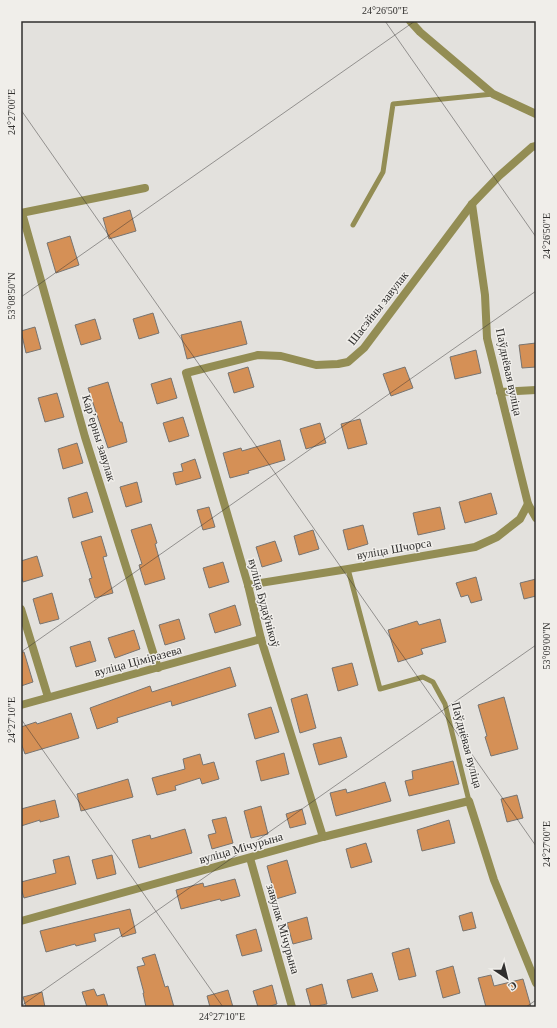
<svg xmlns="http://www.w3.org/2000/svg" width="557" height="1028" font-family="'Times New Roman',serif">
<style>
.building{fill:#d59056;stroke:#777471}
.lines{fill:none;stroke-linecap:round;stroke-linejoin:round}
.service{stroke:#938d54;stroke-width:5}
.minor{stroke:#938d54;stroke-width:8}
.ticks{fill:none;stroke:#302f2e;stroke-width:1;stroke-opacity:0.45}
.labels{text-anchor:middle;stroke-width:3;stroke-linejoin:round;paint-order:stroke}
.street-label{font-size:12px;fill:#302f2e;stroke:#f0eeea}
.neatline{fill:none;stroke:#302f2e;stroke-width:1.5}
.ticks-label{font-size:10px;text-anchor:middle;fill:#302f2e}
</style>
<rect width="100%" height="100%" fill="#e3e1dd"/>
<!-- building -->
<g class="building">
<polygon points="130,210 136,231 109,239 103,218"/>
<polygon points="70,236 79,265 56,273 47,243"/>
<polygon points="153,313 159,333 139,339 133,319"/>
<polygon points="95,319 101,339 81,345 75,325"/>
<polygon points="241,321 247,344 187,359 181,335"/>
<polygon points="35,327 41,349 26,353 21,331"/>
<polygon points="536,343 536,367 522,368 519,345"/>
<polygon points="476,350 481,373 455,379 450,357"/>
<polygon points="248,367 254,387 234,393 228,373"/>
<polygon points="405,367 413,388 391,396 383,374"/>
<polygon points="171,378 177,398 157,404 151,384"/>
<polygon points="108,382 120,422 122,422 127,442 108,448 88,388"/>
<polygon points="57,393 64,417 45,422 38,398"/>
<polygon points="183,417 189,436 169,442 163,423"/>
<polygon points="360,419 367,444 348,449 341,424"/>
<polygon points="320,423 326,443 306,449 300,429"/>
<polygon points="280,440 285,460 248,471 249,473 230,478 223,453 241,448 242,451"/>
<polygon points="77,443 83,463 63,469 58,449"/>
<polygon points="195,459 201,478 176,485 173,473 183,471 181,464"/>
<polygon points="137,482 142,502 126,507 120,487"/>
<polygon points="87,492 93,512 73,518 68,498"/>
<polygon points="491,493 497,514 465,523 459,502"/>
<polygon points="209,507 215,527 203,530 197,510"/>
<polygon points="440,507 445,529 418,535 413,513"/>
<polygon points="151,524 157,543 155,544 165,579 145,585 139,565 142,564 131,530"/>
<polygon points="363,525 368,544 348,550 343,530"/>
<polygon points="313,530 319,549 299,555 294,536"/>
<polygon points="101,536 107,556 103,557 113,593 95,598 89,579 92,578 81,542"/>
<polygon points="275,541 282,561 262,567 256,547"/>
<polygon points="37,556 43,576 23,582 21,575 21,561"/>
<polygon points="223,562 229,582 209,588 203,568"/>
<polygon points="476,577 482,600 471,603 468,595 461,597 456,583"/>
<polygon points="536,579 536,596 524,599 520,583"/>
<polygon points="52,593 59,619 40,624 33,599"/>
<polygon points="235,605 241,625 215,633 209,614"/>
<polygon points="179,619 185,639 165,645 159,625"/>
<polygon points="440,619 446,642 421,649 423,654 398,662 388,630 417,621 419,625"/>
<polygon points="134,630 140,649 115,658 108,638"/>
<polygon points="90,641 96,661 76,667 70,647"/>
<polygon points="21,652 24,652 33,682 21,686"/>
<polygon points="352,663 358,685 338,691 332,668"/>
<polygon points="230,667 236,686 172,706 171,701 117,718 118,722 97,729 90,708 150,686 152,692"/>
<polygon points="307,694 316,728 300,733 291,699"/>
<polygon points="504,697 518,749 491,756 485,737 487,736 478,705"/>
<polygon points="271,707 279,732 255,739 248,714"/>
<polygon points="71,713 79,738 25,754 21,743 21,727 36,722 37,724"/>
<polygon points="341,737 347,757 319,765 313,744"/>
<polygon points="284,753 289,774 261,781 256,761"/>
<polygon points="200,754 203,765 214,762 219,779 202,784 200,778 175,786 176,790 157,795 152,778 185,769 183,759"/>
<polygon points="453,761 459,784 409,796 405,781 413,779 412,771"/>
<polygon points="128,779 133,797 81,811 77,794"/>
<polygon points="385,782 391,801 336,816 330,793 346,789 347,793"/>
<polygon points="517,795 523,818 507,822 501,799"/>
<polygon points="55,800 59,817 40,822 40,820 21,826 21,809"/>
<polygon points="261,806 268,834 251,838 244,811"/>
<polygon points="302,809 306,824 290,828 286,814"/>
<polygon points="226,817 233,843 212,849 208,835 216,833 212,820"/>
<polygon points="449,820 455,843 422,851 417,830"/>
<polygon points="185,829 192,853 139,868 132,840 150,835 151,839"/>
<polygon points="366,843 372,862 351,868 346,849"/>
<polygon points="112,855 116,874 97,879 92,860"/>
<polygon points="69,856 76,884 24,898 21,888 21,882 56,873 53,860"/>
<polygon points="287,860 296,893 276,899 267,866"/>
<polygon points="235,879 240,896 221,901 220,899 181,909 176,890 203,883 204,887"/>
<polygon points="130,909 136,933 122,937 119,928 94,934 96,941 76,946 75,944 46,952 40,931"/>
<polygon points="472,912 476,928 463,931 459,916"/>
<polygon points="307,917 312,939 293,944 287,923"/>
<polygon points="256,929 262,951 242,956 236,935"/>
<polygon points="409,948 416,976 399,980 392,953"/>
<polygon points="155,954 165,987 168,986 174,1007 146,1007 143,993 144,993 137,967 145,965 142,958"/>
<polygon points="453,966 460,993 443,998 436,971"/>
<polygon points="372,973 378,991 352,998 347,980"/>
<polygon points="491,975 494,986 523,979 531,1007 486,1007 478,978"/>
<polygon points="322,984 327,1004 311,1007 306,989"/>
<polygon points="272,985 277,1004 267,1007 258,1007 253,991"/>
<polygon points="94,989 97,996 104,994 108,1007 87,1007 82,992"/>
<polygon points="228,990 233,1007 210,1007 207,996"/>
<polygon points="42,992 45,1007 26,1007 23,997"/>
</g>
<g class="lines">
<!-- service -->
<g class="service">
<polyline points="353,225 383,172 393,104 493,94"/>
<polyline points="348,569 380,689 423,677 433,682 445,704 469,801"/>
</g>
<!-- minor -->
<g class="minor">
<polyline points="410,21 420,32 493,94 536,114"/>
<polyline points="472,204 485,295 487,338 528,504 536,518"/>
<polyline points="21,213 145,188"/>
<polyline points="22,213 85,437 158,668"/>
<polyline points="500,392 536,390"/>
<polyline points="248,585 348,569 475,547 497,537 520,519 528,504"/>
<polyline points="21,609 48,697"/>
<polyline points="21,705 261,639"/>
<polyline points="323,837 261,639 248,585 186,373 258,355 281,356 316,365 338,364 348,362 364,348 472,204 499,176 532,147 536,146"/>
<polyline points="250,858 292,1007"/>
<polyline points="21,921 323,837 469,801 494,880 536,983"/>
</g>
</g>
<!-- ticks -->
<path class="ticks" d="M385,21L536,237M21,110L536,846M21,297L415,21M21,652L536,291M21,719L223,1007M21,1006L536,645M526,1007L536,1000"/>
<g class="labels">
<!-- street labels -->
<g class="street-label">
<text transform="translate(378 308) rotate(-52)" y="4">Шасэйны завулак</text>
<text transform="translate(509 372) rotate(78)" y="4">Паўднёвая вуліца</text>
<text transform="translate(99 438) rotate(73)" y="4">Карʼерны завулак</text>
<text transform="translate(394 549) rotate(-10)" y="4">вуліца Шчорса</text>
<text transform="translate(264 603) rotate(75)" y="4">вуліца Будаўнікоў</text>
<text transform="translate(138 661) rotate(-15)" y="4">вуліца Ціміразева</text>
<text transform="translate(467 745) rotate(75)" y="4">Паўднёвая вуліца</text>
<text transform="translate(241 848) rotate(-16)" y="4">вуліца Мічурына</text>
<text transform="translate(283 929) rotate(74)" y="4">завулак Мічурына</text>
</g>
</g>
<!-- border -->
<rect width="557" height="1028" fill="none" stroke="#f0eeea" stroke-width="44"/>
<!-- north arrow -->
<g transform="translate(507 978) rotate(145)" stroke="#f0eeea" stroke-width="3" paint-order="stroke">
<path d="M0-3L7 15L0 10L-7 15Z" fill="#302f2e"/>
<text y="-6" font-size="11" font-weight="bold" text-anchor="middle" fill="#302f2e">С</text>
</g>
<rect x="22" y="22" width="513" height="984" class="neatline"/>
<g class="ticks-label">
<text x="385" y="14">24°26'50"E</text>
<text transform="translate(11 112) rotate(-90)" y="4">24°27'00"E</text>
<text transform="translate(546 236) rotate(-90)" y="4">24°26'50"E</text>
<text transform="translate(11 296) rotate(-90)" y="4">53°08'50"N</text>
<text transform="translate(546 646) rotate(-90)" y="4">53°09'00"N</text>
<text transform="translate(11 720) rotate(-90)" y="4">24°27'10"E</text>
<text transform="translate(546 844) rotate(-90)" y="4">24°27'00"E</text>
<text x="222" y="1020">24°27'10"E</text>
</g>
</svg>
